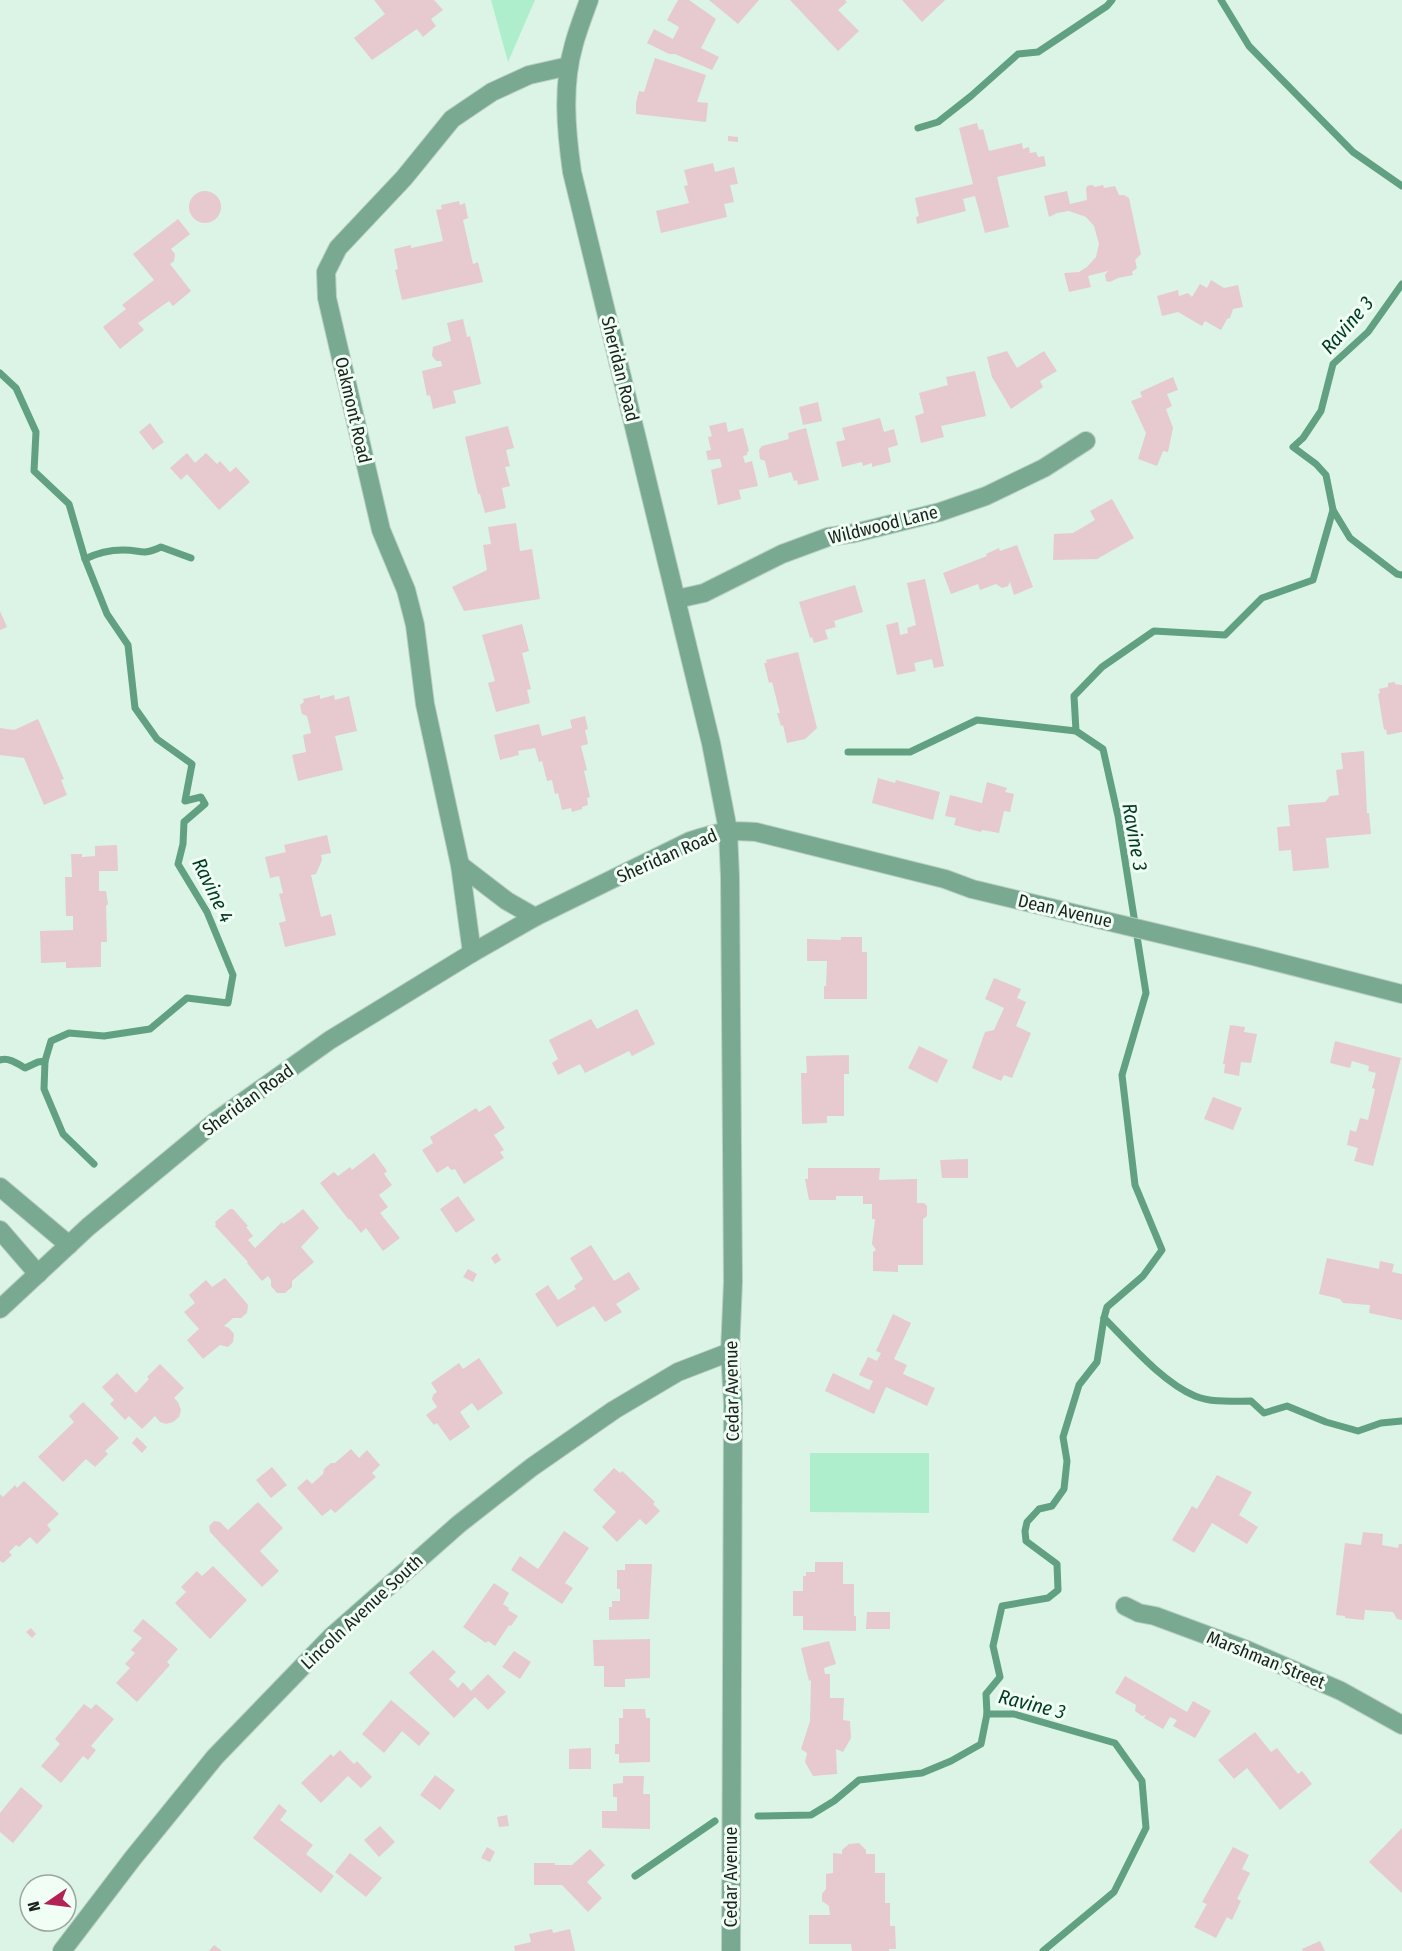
<svg xmlns="http://www.w3.org/2000/svg" width="1402" height="1951" font-family="'Fira Sans Condensed',sans-serif">
<style>
.green{fill:#afeecc}
.lines{fill:none;stroke-linecap:round;stroke-linejoin:round}
.stream{stroke:#61a181;stroke-width:7}
.building{fill:#e6cacf}
.minor-casing{stroke:#b8cec2;stroke-width:20}
.minor{stroke:#79a990;stroke-width:18}
.labels{text-anchor:middle;stroke-width:6;stroke-linejoin:round;paint-order:stroke}
.street-label{font-size:18px;fill:#19221d;stroke:#f0fef6}
.water-label{font-size:20px;font-style:italic;fill:#003924;stroke:#f0fef6}
</style>
<rect width="100%" height="100%" fill="#dbf4e6"/>
<!-- green -->
<g class="green">
<polygon points="491,0 535,0 508,62"/>
<polygon points="810,1453 929,1453 929,1513 810,1512"/>
</g>
<g class="lines">
<!-- stream -->
<g class="stream">
<polyline points="1221,0 1249,46 1353,152 1402,186"/>
<polyline points="918,128 938,122 971,96 1018,54 1038,52 1107,6 1112,0"/>
<polyline points="1402,284 1368,332 1333,364 1321,411 1303,438 1293,447 1316,464 1326,475 1333,510 1350,538 1397,574 1402,575"/>
<polyline points="0,373 16,388 36,432 34,471 69,504 85,559 107,614 128,645 135,708 157,739 192,764 185,801 201,797 205,804 184,822 183,844 178,864 207,912 233,975 228,1003 187,998 150,1029 104,1036 69,1033 51,1041 45,1061 44,1089 63,1134 94,1164"/>
<path d="M85,559C97,553 110,550 123,550C143,550 141,556 161,547L191,558"/>
<polyline points="848,752 910,752 977,720 1076,731"/>
<path d="M0,1060C9,1057 18,1064 25,1068L38,1062L45,1061"/>
<path d="M1104,1318C1129,1343 1162,1382 1195,1396C1212,1403 1233,1401 1251,1401L1264,1413L1287,1406L1326,1422L1358,1431L1381,1423L1402,1421"/>
<polyline points="758,1816 811,1815 834,1801 859,1780 922,1773 951,1761 981,1744 987,1714"/>
<polyline points="635,1876 715,1821"/>
<polyline points="1043,1951 1114,1892 1146,1828 1142,1781 1115,1743 1014,1714 987,1714 986,1694 1000,1677 993,1646 1002,1606 1048,1598 1058,1590 1057,1564 1026,1541 1025,1531 1027,1522 1039,1509 1052,1506 1064,1489 1067,1461 1063,1437 1079,1385 1097,1362 1104,1318 1107,1307 1143,1276 1162,1250 1135,1185 1122,1075 1146,993 1118,816 1103,749 1076,731 1074,696 1102,667 1154,631 1225,635 1262,598 1313,580 1333,510"/>
</g>
</g>
<!-- building -->
<g class="building">
<polygon points="374,0 434,0 443,10 431,19 436,26 423,37 417,29 372,60 354,38 385,14"/>
<polygon points="678,0 689,0 716,19 701,48 719,57 712,70 675,54 669,54 647,43 654,29 673,39 679,27 667,20"/>
<polygon points="709,0 759,0 738,24"/>
<polygon points="790,0 845,0 847,2 838,10 859,31 838,51"/>
<polygon points="902,0 945,0 922,22"/>
<polygon points="655,58 706,75 697,102 708,103 706,122 636,114 636,103 639,91 644,92"/>
<polygon points="977,123 979,130 983,129 989,151 1022,143 1023,149 1029,147 1030,153 1036,152 1038,157 1044,156 1046,166 997,177 1009,227 985,233 975,196 963,199 966,211 917,224 916,217 919,216 915,198 973,184 959,128"/>
<polygon points="728,136 738,137 738,142 728,141"/>
<polygon points="713,163 715,172 734,167 738,184 730,185 734,202 724,204 727,217 661,233 656,211 689,203 684,186 688,185 684,170"/>
<polygon points="1092,185 1095,187 1103,185 1104,188 1115,186 1119,195 1124,195 1129,198 1141,254 1135,260 1137,268 1132,272 1133,275 1118,278 1110,282 1106,281 1105,275 1108,271 1088,276 1091,287 1069,292 1064,273 1079,272 1087,267 1096,257 1099,244 1094,226 1086,217 1069,211 1057,213 1049,217 1044,196 1067,191 1070,204 1087,200 1086,189 1087,186"/>
<circle cx="205" cy="207" r="16"/>
<polygon points="459,201 460,205 465,203 468,218 463,220 473,264 478,262 483,282 402,300 395,270 398,269 394,249 411,245 411,248 443,241 436,210 442,209 441,205"/>
<polygon points="178,219 190,234 171,249 175,254 174,261 170,264 191,291 173,306 169,301 138,323 144,330 120,349 103,327 126,309 122,305 154,280 133,254"/>
<polygon points="1211,280 1224,288 1238,285 1243,307 1233,309 1230,318 1227,319 1221,330 1205,321 1202,326 1178,312 1162,316 1157,296 1178,290 1179,296 1188,293 1192,297 1200,284 1207,288"/>
<polygon points="463,319 467,337 470,336 481,384 453,391 456,403 433,409 430,395 427,396 422,371 442,366 441,361 436,361 432,356 433,347 451,341 447,323"/>
<polygon points="1007,351 1017,368 1044,351 1057,371 1040,381 1043,387 1011,409 992,377 987,357"/>
<polygon points="975,371 986,416 941,426 944,437 921,443 915,416 924,413 919,393 948,385 946,377"/>
<polygon points="1173,377 1178,390 1167,394 1172,406 1166,409 1173,428 1168,452 1163,451 1157,466 1138,459 1146,433 1131,401 1142,397 1140,392"/>
<polygon points="818,402 822,421 803,425 799,407"/>
<polygon points="880,418 884,432 894,429 898,445 888,448 891,462 872,467 872,463 863,466 862,462 842,467 836,442 845,440 842,428"/>
<polygon points="726,422 728,432 743,428 749,451 747,452 747,455 743,456 745,463 752,461 758,486 739,490 741,499 718,505 711,470 722,467 720,459 708,460 706,451 711,450 708,437 712,436 709,426"/>
<polygon points="150,423 164,442 153,450 139,432"/>
<polygon points="508,426 514,448 506,450 510,466 505,467 510,486 502,488 506,508 485,513 480,494 478,494 465,437"/>
<polygon points="806,428 819,480 798,485 797,480 794,481 791,472 769,478 765,461 760,459 759,450 762,446 789,439 788,433"/>
<polygon points="187,453 195,463 206,453 217,464 220,461 230,472 236,467 250,482 219,510 187,474 181,480 170,468"/>
<polygon points="1112,499 1134,538 1097,559 1053,560 1054,534 1073,533 1095,520 1090,511"/>
<polygon points="516,523 520,551 532,549 540,599 464,611 452,587 487,570 483,545 491,544 488,527"/>
<polygon points="1017,545 1033,587 1014,595 1010,582 1008,586 1002,588 996,584 980,590 978,584 951,594 943,573 987,556 986,554 999,548 1000,551"/>
<polygon points="925,579 944,666 934,668 932,659 914,663 916,671 897,675 886,625 898,622 900,635 908,633 907,628 916,625 907,583"/>
<polygon points="855,585 863,612 834,621 836,627 825,630 828,639 814,643 812,637 810,638 799,602"/>
<polygon points="0,611 7,627 0,630"/>
<polygon points="522,624 529,651 522,653 531,689 527,690 530,703 496,712 488,683 495,681 482,635"/>
<polygon points="798,652 817,728 805,739 787,743 783,725 781,726 777,713 780,713 772,682 769,683 764,663 767,663 766,660"/>
<polygon points="1395,682 1395,684 1402,685 1402,732 1387,735 1386,729 1384,730 1378,694 1380,693 1379,689 1388,687 1388,683"/>
<polygon points="320,695 320,699 334,695 335,700 349,696 357,731 335,736 343,770 298,781 292,755 306,752 303,735 311,733 307,716 302,714 300,705 304,702 303,699"/>
<polygon points="585,716 588,729 585,730 588,744 581,746 587,770 584,771 590,797 587,798 588,805 582,807 582,809 572,812 571,808 562,810 558,793 555,794 552,780 547,781 542,761 539,762 535,748 518,751 519,755 500,760 494,735 539,724 542,736 572,728 570,720"/>
<polygon points="38,719 64,779 61,780 67,795 44,805 24,758 0,755 0,728 14,730"/>
<polygon points="1364,751 1367,813 1369,813 1371,834 1326,838 1329,868 1293,871 1291,850 1279,851 1277,827 1290,826 1288,805 1325,802 1330,796 1339,795 1336,770 1343,769 1341,753"/>
<polygon points="878,778 895,783 896,780 940,792 933,820 872,803"/>
<polygon points="987,782 1007,788 1005,792 1014,794 1010,812 1004,811 999,833 982,830 981,832 954,825 956,818 945,816 950,795 982,803"/>
<polygon points="327,835 331,853 321,855 322,860 316,874 311,875 321,917 331,914 336,935 285,947 279,923 286,921 279,894 283,893 279,876 270,878 265,857 286,852 284,845"/>
<polygon points="117,845 118,871 99,871 99,891 106,891 108,904 106,906 107,942 101,942 101,967 66,968 66,962 41,963 40,931 73,930 73,916 66,916 65,877 72,877 71,854 82,854 82,857 95,856 95,846"/>
<polygon points="841,937 862,937 862,952 867,952 867,999 824,999 824,986 826,986 827,961 807,961 807,939 841,940"/>
<polygon points="994,978 1021,989 1017,998 1026,1002 1016,1026 1031,1033 1012,1078 1004,1075 1001,1081 972,1068 985,1032 994,1030 1004,1008 985,999"/>
<polygon points="637,1009 655,1044 632,1056 629,1051 585,1073 580,1064 558,1075 552,1063 558,1059 549,1040 591,1019 597,1029"/>
<polygon points="1230,1025 1245,1027 1244,1032 1257,1034 1251,1063 1241,1062 1239,1076 1224,1073 1225,1064 1223,1064"/>
<polygon points="1335,1041 1401,1058 1373,1166 1354,1161 1358,1148 1347,1145 1350,1130 1356,1132 1360,1118 1368,1120 1375,1089 1372,1088 1376,1073 1368,1071 1369,1066 1352,1061 1350,1068 1330,1063"/>
<polygon points="919,1046 948,1060 937,1083 908,1068"/>
<polygon points="849,1055 849,1074 844,1074 844,1116 827,1116 827,1123 802,1124 801,1073 807,1073 806,1056"/>
<polygon points="1213,1097 1242,1108 1233,1130 1204,1119"/>
<polygon points="490,1105 505,1128 494,1135 504,1150 500,1152 504,1158 464,1184 455,1169 451,1170 448,1166 437,1173 422,1150 433,1143 430,1137 476,1108 479,1112"/>
<polygon points="374,1153 387,1171 384,1174 392,1185 379,1195 388,1207 380,1213 400,1238 383,1251 366,1228 361,1233 350,1219 349,1220 320,1183 334,1172 338,1176 350,1167 352,1170"/>
<polygon points="968,1159 968,1178 942,1178 940,1160"/>
<polygon points="808,1168 880,1168 879,1180 917,1179 917,1203 924,1203 927,1206 927,1216 923,1219 923,1265 898,1265 898,1272 873,1271 873,1252 876,1250 872,1244 875,1219 872,1219 872,1204 863,1204 863,1196 836,1196 836,1200 809,1200 805,1179 808,1179"/>
<polygon points="458,1196 475,1220 456,1233 440,1209"/>
<polygon points="230,1209 233,1209 248,1226 246,1227 253,1236 248,1240 255,1248 282,1222 283,1224 292,1218 303,1209 319,1228 301,1247 314,1262 292,1281 292,1287 285,1293 277,1293 271,1286 271,1280 268,1276 262,1281 247,1263 248,1262 215,1226 216,1224 215,1222"/>
<polygon points="591,1245 614,1281 629,1272 640,1289 616,1304 622,1312 605,1322 594,1306 557,1327 535,1294 548,1285 558,1300 576,1289 574,1286 583,1279 570,1258"/>
<polygon points="497,1253 501,1260 495,1264 491,1258"/>
<polygon points="1327,1258 1379,1269 1380,1261 1394,1264 1392,1272 1402,1274 1402,1320 1369,1313 1370,1305 1343,1303 1340,1299 1319,1294"/>
<polygon points="468,1269 477,1274 473,1282 463,1277"/>
<polygon points="225,1278 248,1305 247,1313 241,1318 233,1318 224,1326 229,1328 234,1334 233,1342 228,1347 220,1345 203,1359 187,1340 199,1329 184,1312 195,1303 189,1295 206,1280 212,1287"/>
<polygon points="893,1314 911,1323 894,1359 907,1365 903,1374 935,1388 927,1406 886,1387 874,1414 825,1391 833,1373 869,1390 873,1381 859,1375 868,1357 877,1361 881,1353 876,1351"/>
<polygon points="479,1358 503,1393 478,1411 472,1403 460,1412 470,1427 450,1441 437,1423 434,1425 426,1415 437,1407 432,1399 433,1395 437,1392 431,1383 459,1363 463,1369"/>
<polygon points="160,1364 184,1388 174,1398 178,1402 181,1410 179,1417 173,1422 166,1424 160,1422 155,1416 142,1429 129,1416 125,1420 110,1404 114,1400 102,1387 117,1373 136,1393 149,1379 147,1377"/>
<polygon points="83,1402 119,1438 105,1451 108,1454 95,1467 86,1459 63,1482 38,1457 74,1422 69,1416"/>
<polygon points="137,1437 147,1447 142,1453 132,1443"/>
<polygon points="351,1449 359,1458 367,1450 380,1465 372,1473 376,1477 335,1513 331,1509 322,1516 297,1488 307,1479 312,1484 323,1474 324,1469 331,1463 335,1463"/>
<polygon points="272,1467 287,1485 271,1498 256,1480"/>
<polygon points="614,1468 620,1473 622,1471 655,1502 653,1504 660,1511 646,1525 640,1519 617,1542 602,1527 616,1512 593,1490"/>
<polygon points="1217,1475 1252,1492 1239,1515 1258,1527 1247,1544 1212,1523 1194,1553 1172,1540 1192,1506 1197,1509"/>
<polygon points="24,1481 59,1514 47,1525 51,1530 37,1544 30,1537 19,1547 16,1545 9,1552 12,1555 3,1563 0,1561 0,1494 3,1497 15,1485 17,1488"/>
<polygon points="258,1502 283,1528 260,1551 279,1571 262,1587 210,1532 209,1526 214,1521 220,1522 228,1530"/>
<polygon points="564,1531 589,1548 565,1583 573,1588 562,1604 511,1570 520,1556 538,1569"/>
<polygon points="1363,1532 1383,1534 1382,1545 1398,1548 1399,1544 1402,1544 1402,1620 1397,1619 1393,1612 1365,1610 1364,1620 1345,1618 1345,1616 1336,1615 1345,1543 1361,1545"/>
<polygon points="815,1562 843,1562 843,1584 854,1584 854,1616 856,1616 856,1631 803,1630 803,1616 793,1616 793,1591 803,1591 803,1576 806,1576 806,1572 815,1572"/>
<polygon points="625,1564 652,1564 649,1619 609,1620 609,1607 612,1607 612,1601 620,1601 620,1589 617,1589 617,1570 625,1570"/>
<polygon points="213,1566 247,1600 210,1639 175,1603 186,1592 181,1587 197,1571 202,1576"/>
<polygon points="494,1583 509,1593 503,1604 509,1608 508,1610 518,1616 511,1626 509,1625 495,1646 488,1641 486,1643 463,1627"/>
<polygon points="867,1612 890,1612 890,1629 866,1629"/>
<polygon points="143,1619 178,1649 167,1662 170,1665 137,1702 116,1683 130,1668 125,1664 135,1653 131,1650 142,1638 133,1631"/>
<polygon points="31,1628 36,1634 32,1638 26,1632"/>
<polygon points="650,1639 650,1678 625,1679 625,1687 604,1687 604,1666 594,1666 593,1640"/>
<polygon points="829,1641 836,1664 824,1668 825,1674 830,1674 830,1698 844,1698 843,1720 850,1721 851,1738 843,1752 836,1749 837,1774 813,1776 805,1762 807,1753 801,1749 810,1721 811,1680 809,1681 801,1648"/>
<polygon points="433,1650 456,1672 449,1679 458,1688 463,1682 471,1691 488,1674 506,1692 488,1710 475,1697 454,1718 409,1673"/>
<polygon points="514,1651 531,1662 520,1679 502,1667"/>
<polygon points="1125,1676 1187,1712 1193,1701 1211,1711 1195,1738 1173,1726 1177,1720 1170,1717 1163,1729 1144,1718 1146,1715 1142,1716 1135,1711 1136,1705 1115,1693"/>
<polygon points="391,1700 430,1733 419,1746 402,1731 384,1753 362,1734"/>
<polygon points="84,1704 91,1709 96,1704 114,1719 91,1746 96,1750 88,1760 83,1756 61,1783 41,1766 60,1744 55,1739"/>
<polygon points="623,1709 645,1709 646,1718 650,1718 650,1762 619,1763 619,1754 615,1754 615,1744 619,1744 619,1718 623,1718"/>
<polygon points="1255,1732 1271,1752 1277,1748 1298,1774 1302,1771 1312,1784 1280,1810 1247,1768 1234,1779 1218,1760"/>
<polygon points="591,1748 591,1769 569,1769 569,1749"/>
<polygon points="340,1750 354,1764 357,1761 372,1777 361,1788 348,1776 321,1803 301,1783 331,1754 333,1757"/>
<polygon points="435,1775 455,1790 440,1810 420,1795"/>
<polygon points="623,1776 644,1776 643,1794 650,1794 650,1829 602,1828 602,1811 617,1811 617,1797 613,1797 613,1784 623,1783"/>
<polygon points="21,1787 43,1806 13,1843 0,1832 0,1813"/>
<polygon points="279,1804 287,1811 280,1820 313,1845 306,1854 334,1876 321,1893 253,1838"/>
<polygon points="507,1815 509,1826 499,1827 497,1817"/>
<polygon points="380,1826 395,1842 379,1857 364,1840"/>
<polygon points="1402,1828 1402,1893 1369,1862"/>
<polygon points="859,1843 866,1850 866,1854 875,1854 875,1873 885,1873 885,1903 890,1903 890,1926 895,1926 896,1949 889,1949 889,1951 852,1951 851,1944 809,1944 809,1915 830,1915 829,1906 822,1901 822,1894 826,1889 826,1874 833,1873 833,1853 842,1854 842,1850 849,1844"/>
<polygon points="487,1847 495,1852 490,1862 481,1858"/>
<polygon points="1233,1847 1249,1855 1242,1869 1250,1873 1237,1899 1241,1901 1232,1920 1227,1917 1216,1938 1194,1927 1207,1904 1202,1902"/>
<polygon points="590,1849 605,1865 587,1882 602,1898 588,1912 562,1885 534,1885 534,1863 555,1863 555,1865 572,1865"/>
<polygon points="350,1853 382,1878 366,1897 335,1872"/>
<polygon points="552,1929 553,1933 570,1929 575,1951 515,1951 514,1946 531,1942 529,1934"/>
<polygon points="1320,1941 1325,1951 1303,1951 1302,1949"/>
<polygon points="214,1945 222,1951 209,1951"/>
</g>
<g class="lines">
<defs>
<g id="minor">
<path d="M589,0C584,14 578,29 574,44C562,85 566,130 572,172L711,743L728,830L730,877L733,1282L730,1352L733,1403L731,1951"/>
<polyline points="677,599 704,593 782,554 828,537 855,533 940,512 986,496 1044,468 1086,441"/>
<polyline points="460,865 507,901 535,917"/>
<polyline points="472,953 460,865 425,704 415,625 406,590 381,530 327,298 326,272 338,248 404,178 452,119 492,92 529,75 569,66"/>
<polyline points="0,1187 69,1245"/>
<polyline points="0,1230 38,1274"/>
<path d="M0,1309L88,1227L216,1121L330,1040L472,953L535,917L690,841C717,832 728,830 756,832L945,879L972,889L1253,956L1402,994"/>
<polyline points="1125,1606 1139,1613 1155,1616 1247,1650 1341,1691 1402,1725"/>
<polyline points="62,1951 133,1858 215,1757 331,1637 459,1524 532,1467 614,1410 678,1372 730,1352"/>
</g>
</defs>
<!-- minor casing -->
<use href="#minor" class="minor-casing"/>
<!-- minor -->
<use href="#minor" class="minor"/>
</g>
<g class="labels">
<!-- street labels -->
<g class="street-label">
<text transform="translate(620 369) rotate(76)" y="6">Sheridan Road</text>
<text transform="translate(353 410) rotate(77)" y="6">Oakmont Road</text>
<text transform="translate(883 525) rotate(-14)" y="6">Wildwood Lane</text>
<text transform="translate(667 856) rotate(-24)" y="6">Sheridan Road</text>
<text transform="translate(1065 911) rotate(13)" y="6">Dean Avenue</text>
<text transform="translate(248 1100) rotate(-36)" y="6">Sheridan Road</text>
<text transform="translate(732 1391) rotate(-91)" y="6">Cedar Avenue</text>
<text transform="translate(362 1612) rotate(-43)" y="6">Lincoln Avenue South</text>
<text transform="translate(1266 1660) rotate(22)" y="6">Marshman Street</text>
<text transform="translate(731 1877) rotate(-90)" y="6">Cedar Avenue</text>
</g>
<!-- water labels -->
<g class="water-label">
<text transform="translate(1347 325) rotate(-49)" y="7">Ravine 3</text>
<text transform="translate(1135 837) rotate(80)" y="7">Ravine 3</text>
<text transform="translate(213 890) rotate(64)" y="7">Ravine 4</text>
<text transform="translate(1032 1704) rotate(14)" y="7">Ravine 3</text>
</g>
</g>
<!-- north arrow -->
<g transform="translate(48 1903) rotate(256)"><circle r="28" fill="#f0fef6" stroke="#9aa69f" stroke-width="1.5"/>
<path d="M0-4.5L10 22L0 15L-10 22Z" fill="#b22254"/>
<text y="-9" font-size="16" font-weight="bold" text-anchor="middle" fill="#19221d">N</text>
</g>
</svg>
